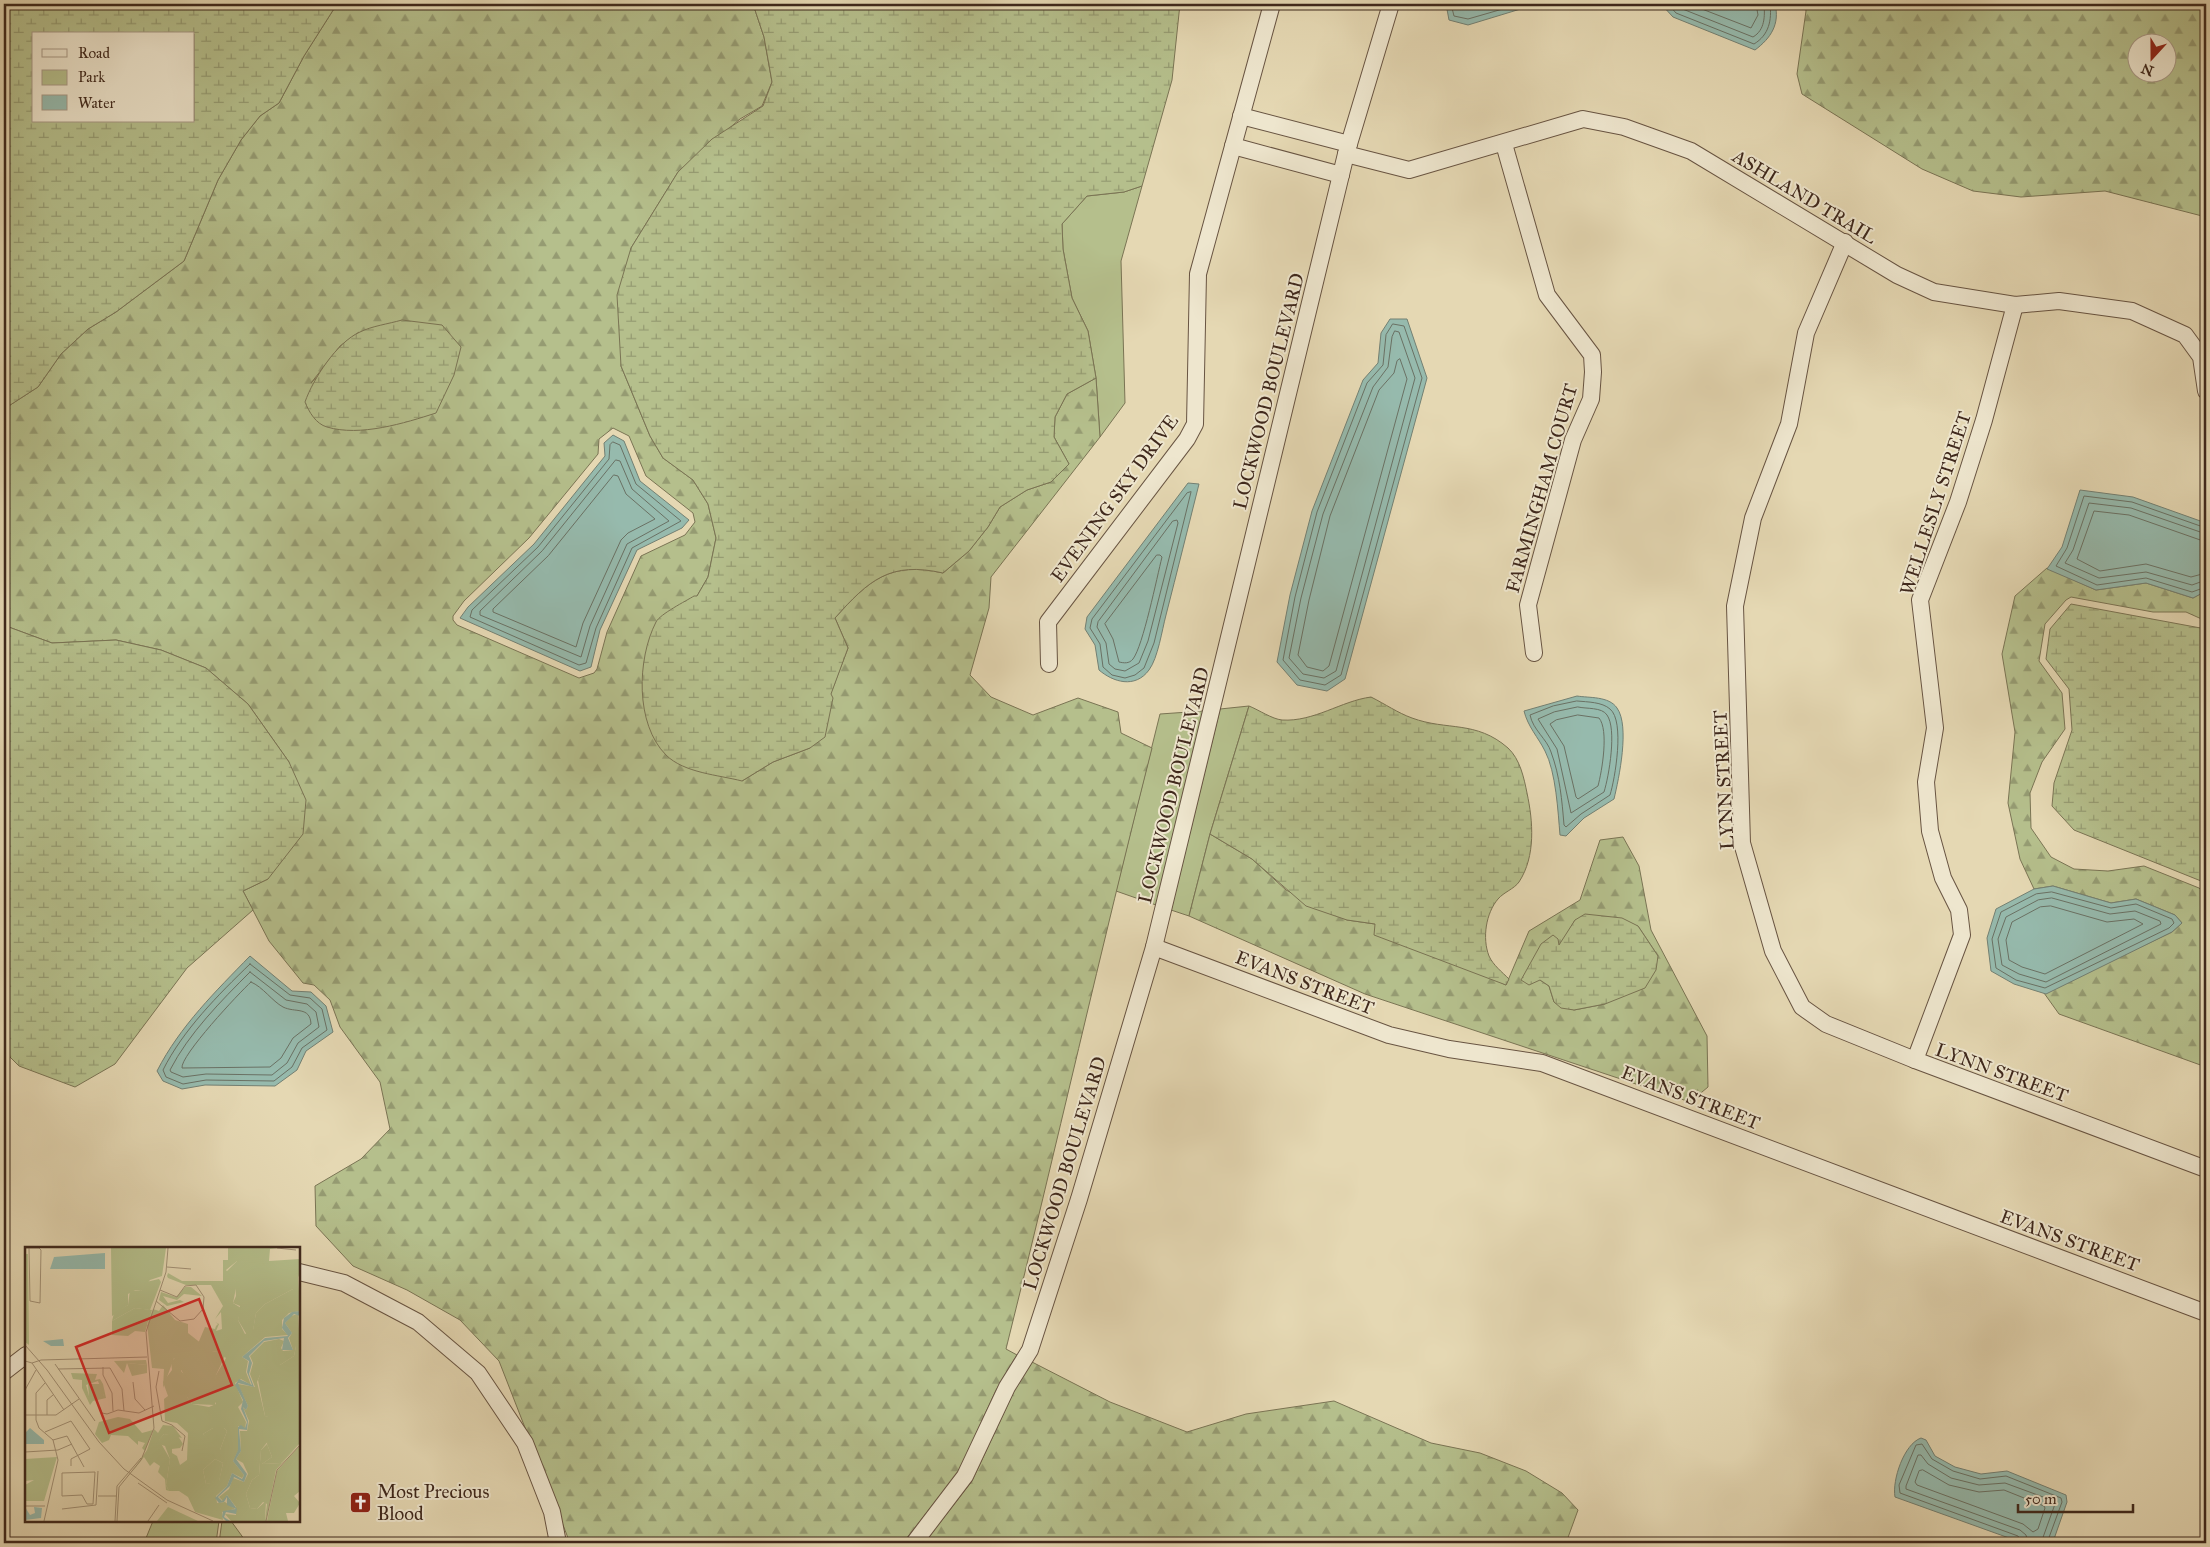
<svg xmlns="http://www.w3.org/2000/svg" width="2210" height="1547" font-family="'IM FELL Great Primer',serif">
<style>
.green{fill:#b5bf8c;stroke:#7a7454}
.forest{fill:url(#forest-firs);stroke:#7a7454;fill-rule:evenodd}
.wetland{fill:url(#wetland-marsh);stroke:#7a7454;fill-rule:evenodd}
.water{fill:#96baad;stroke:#738073}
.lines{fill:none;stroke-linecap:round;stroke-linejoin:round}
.shore{stroke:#6a7164;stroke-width:1}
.minor-casing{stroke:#685442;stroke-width:18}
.minor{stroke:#eee6ce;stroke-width:16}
.labels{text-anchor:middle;stroke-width:4;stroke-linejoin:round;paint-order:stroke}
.street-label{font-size:19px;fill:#3f281c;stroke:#eee6ce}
.poi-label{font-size:19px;fill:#3f281c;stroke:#eee6ce;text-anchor:start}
.inset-road{fill:none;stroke:#a39277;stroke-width:1}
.view{fill:#d62828;fill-opacity:0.15;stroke:#d62828;stroke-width:2.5}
.inset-edge{fill:none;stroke:#3f281c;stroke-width:2.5}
</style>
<defs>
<pattern id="forest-firs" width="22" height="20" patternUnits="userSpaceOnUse" patternTransform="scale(1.25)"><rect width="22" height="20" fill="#b5bf8c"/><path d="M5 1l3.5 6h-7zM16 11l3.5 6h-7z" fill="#959b72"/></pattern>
<pattern id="wetland-marsh" width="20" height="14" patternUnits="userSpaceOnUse" patternTransform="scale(1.25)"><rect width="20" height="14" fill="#b5bf8c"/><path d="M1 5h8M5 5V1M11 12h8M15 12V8" fill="none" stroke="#959b72"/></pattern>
</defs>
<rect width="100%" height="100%" fill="#e5d8b3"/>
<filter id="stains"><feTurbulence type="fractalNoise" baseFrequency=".004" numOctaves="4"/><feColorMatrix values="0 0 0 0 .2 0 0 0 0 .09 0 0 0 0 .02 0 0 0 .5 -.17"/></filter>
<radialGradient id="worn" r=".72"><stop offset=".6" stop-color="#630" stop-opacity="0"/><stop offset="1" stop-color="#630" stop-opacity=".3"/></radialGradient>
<!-- green -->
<g class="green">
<polygon points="1142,186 1121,261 1125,403 1100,437 1096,378 1088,331 1072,298 1063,249 1062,224 1087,196 1124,192"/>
<polygon points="1249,706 1210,834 1189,916 1171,910 1220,709"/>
<polygon points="1203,711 1156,905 1116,891 1160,714"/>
<polygon points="153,1521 219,1521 216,1543 144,1543"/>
<polygon points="222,1521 231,1521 247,1543 219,1543"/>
</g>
<!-- forest -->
<g class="forest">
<path d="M337,4H753L764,37L772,82L762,106L740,119L678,172L631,248L621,366L650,436L663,458L693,480L708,504L716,538L708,577L697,596L742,781L773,762L810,748L848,648L835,618C869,580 890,561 943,573L969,551L988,527L1000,507L1027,490L1051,482L1069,464L1054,437L1055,417L1067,394L1096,378L1100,437L991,577L989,608L970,675L991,697L1033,715L1078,698L1118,712L1121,733L1152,748C1101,948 1056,1149 1006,1349L1017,1355L996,1390L959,1471L903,1543H570L499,1361L460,1320L407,1290L353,1266L316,1226L315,1186L361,1159L390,1129L380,1082L340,1027L330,1000L314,985L303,983L269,941L243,891L268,879L289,762L248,704L206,668L161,650L116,640L52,643L6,626L4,622V409L38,387L61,354L88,329L116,312L184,261L218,180L241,140L260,116L279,103L304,56ZM359,332L311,383L340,346ZM613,428L629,436L646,476L693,513L695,522L685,535L641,556L607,632L597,669L594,673L579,678L457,625L453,620V616L464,601L529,538L598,454L599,439Z"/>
<path d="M1805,4H2206V217L2105,191L2021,197L1973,191L1922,169L1802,94L1797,74L1806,11ZM2138,42H2168V72H2138Z"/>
<polygon points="2047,568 2096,590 2146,583 2193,598 2206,591 2206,621 2186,612 2153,612 2071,597 2066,600 2045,624 2039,661 2062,693 2065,729 2042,762 2030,793 2031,828 2051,857 2074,869 2108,871 2144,866 2199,888 2206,894 2206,1067 2059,1014 2044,993 2172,932 2182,923 2175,915 2136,899 2111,903 2053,886 2034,889 2020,859 2008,803 2015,732 2002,654 2015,596"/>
<path d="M1210,834L1252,859L1286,890L1347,920L1375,924L1506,985L1529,931L1580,900L1600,840L1623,837L1639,866L1651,930L1707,1036L1708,1087L1690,1102L1365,994L1189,916ZM1575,920L1638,926L1658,956L1605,1004L1574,1010L1554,1002L1549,986L1540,980Z"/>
<polygon points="1032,1362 1110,1402 1187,1432 1246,1414 1334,1401 1431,1443 1480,1453 1526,1471 1562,1493 1578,1510 1566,1543 924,1543 972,1481 1014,1391"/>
</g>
<!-- wetland -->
<g class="wetland">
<path d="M4,4H337L304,56L279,103L260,116L241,140L218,180L184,261L116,312L88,329L61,354L38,387L4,409ZM34,34H194V121H34Z"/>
<path d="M753,4H1180L1172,80L1142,186L1124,192L1087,196L1062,224L1063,249L1072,298L1088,331L1096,378L1067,394L1055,417L1054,437L1069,464L1051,482L1027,490L1000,507L988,527L969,551L943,573C890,561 869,580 835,618L848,648L831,694L833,698L825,737L810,748L773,762L742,781C719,775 684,773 666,755C635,724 637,659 656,622C660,614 686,601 694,596H697L708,577L716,538L708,504L693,480L663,458L650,436L621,366L617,295L631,248L678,172L712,139L763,106L772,82L764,37Z"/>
<path d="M402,320L442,325L461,347L454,375L436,413C405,423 360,437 327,427C316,424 309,412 305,402C313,379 337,342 360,332C372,326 388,324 402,320Z"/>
<polygon points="2071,604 2206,629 2206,883 2074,830 2052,806 2054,783 2072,730 2069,689 2046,659 2050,629"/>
<polygon points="4,622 6,626 52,643 116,640 161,650 206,668 248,704 289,762 306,800 303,834 268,879 243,891 253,910 187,968 115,1064 75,1087 19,1066 4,1051"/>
<path d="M1371,697C1385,704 1398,713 1412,718C1447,731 1476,720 1508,748C1520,759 1524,778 1527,793C1533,821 1536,856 1519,882C1514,889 1504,892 1498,899C1486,913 1482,938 1489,956C1493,965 1502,972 1509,979L1506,985L1374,935L1375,924L1347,920L1306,906L1252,859L1210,834L1249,706C1259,710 1272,719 1282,720C1314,722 1341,701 1371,697Z"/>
<polygon points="1585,914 1622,918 1638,926 1658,956 1656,970 1645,988 1605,1004 1574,1010 1561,1008 1554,1002 1549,986 1540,980 1529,985 1521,980 1541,944 1553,935 1558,939 1559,945 1575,920"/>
</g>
<!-- water -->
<g class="water">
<polygon points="1446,4 1537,4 1468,25 1449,20"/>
<path d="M1661,4H1775C1780,24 1771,38 1755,50L1673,17Z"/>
<polygon points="1390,319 1407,319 1427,378 1345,679 1327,691 1297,685 1277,662 1290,595 1312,511 1363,380 1378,363 1381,333"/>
<polygon points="613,435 624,441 640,481 689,520 682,528 637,550 600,630 591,667 580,671 460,618 468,607 534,544 605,456 604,443"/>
<path d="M1188,483L1199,484C1188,528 1177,572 1166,615C1162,630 1158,658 1149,670C1135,689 1113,682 1099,670L1095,645L1085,629L1087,617Z"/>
<polygon points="2080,490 2133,497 2206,523 2206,591 2193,598 2146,583 2096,590 2047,569 2062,547"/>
<path d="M1577,696C1589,698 1609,696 1617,708C1630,726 1619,778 1614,799L1584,818L1566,836L1560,835C1558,812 1556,772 1545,751C1538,737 1528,727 1524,711Z"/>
<polygon points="2053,886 2111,903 2136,899 2175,915 2182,923 2172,932 2046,994 2014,984 1991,971 1987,938 1996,909 2034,889"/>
<path d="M250,956L292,991L311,992L326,1006L333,1032L306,1051L297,1070L275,1086L205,1085L182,1089L163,1081L157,1071C180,1026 216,991 250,956Z"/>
<path d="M1921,1438L1926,1440L1935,1456L1955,1467L1981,1474L2007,1471L2066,1495L2067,1502L2054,1539L2050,1543H2023L1895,1497C1892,1480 1904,1444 1921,1438Z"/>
</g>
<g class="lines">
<!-- shore -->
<g class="shore">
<polyline points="1451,4 1454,16 1468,19 1520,4"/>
<path d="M1668,4L1676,13L1754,44C1769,35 1772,20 1770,4"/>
<path d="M1676,4L1680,8L1753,37C1765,30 1765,16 1764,4"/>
<polyline points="1689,4 1751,28 1758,15 1756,4"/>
<polygon points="1393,324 1404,326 1422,378 1341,675 1325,685 1300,680 1283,660 1295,597 1317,512 1367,383 1383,365 1386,335"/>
<polygon points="1395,331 1399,332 1415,378 1336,671 1324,678 1303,674 1289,658 1301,598 1323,514 1373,387 1388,367 1392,337"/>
<polygon points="1400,359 1407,379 1329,666 1323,671 1307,667 1298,655 1309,600 1330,516 1379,390 1394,373 1397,361"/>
<polygon points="613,442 620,445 636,484 681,521 632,548 596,628 586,663 579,665 470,617 472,610 538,547 609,459 610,445"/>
<polygon points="616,460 620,461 632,489 669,521 627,544 590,626 581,657 480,615 480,611 542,551"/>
<polygon points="614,475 618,476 626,494 655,519 628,533 621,540 583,623 576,647 493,612 493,609 548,556"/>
<polygon points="1191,492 1154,643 1144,668 1135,675 1125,678 1112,675 1103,667 1100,644 1090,628 1092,619 1187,493"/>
<polygon points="1173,521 1177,520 1178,523 1148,641 1139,663 1125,671 1115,669 1109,664 1106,643 1097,627 1098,622"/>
<polyline points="2206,528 2132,502 2084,496 2067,548 2056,566 2097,585 2146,578 2192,592 2206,587"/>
<polyline points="2206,534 2131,508 2089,503 2073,550 2065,563 2099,578 2146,572 2192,585 2206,580"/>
<polyline points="2206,542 2129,515 2094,511 2077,559 2100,571 2146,564 2191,577 2206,573"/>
<path d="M1157,555H1160L1162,557C1157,577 1143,646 1133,659C1129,664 1124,663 1119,662L1113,639L1105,624Z"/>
<path d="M1577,701C1588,702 1602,702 1610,709C1625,721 1615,779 1610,795L1581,814L1566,827L1564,825C1562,801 1560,776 1551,752C1547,739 1533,730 1530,715L1553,706Z"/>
<path d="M1578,707C1586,709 1602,707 1607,715C1617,729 1609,776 1604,792L1571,813L1557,749L1538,719L1554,712Z"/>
<path d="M1578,715L1599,718C1609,730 1602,771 1598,786L1578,799L1576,797L1564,746L1550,724L1556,720Z"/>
<polygon points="2052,892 2111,908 2136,904 2172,919 2174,923 2169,928 2045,988 2016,980 1996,968 1992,939 2001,912 2036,894"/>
<polygon points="2052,898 2110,914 2135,911 2160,921 2161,924 2046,982 2019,974 2002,965 1998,939 2006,917 2038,900"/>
<polygon points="2051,906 2107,922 2134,919 2143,924 2045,974 2022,967 2009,960 2006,940 2012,922 2040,907"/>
<path d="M250,964L290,995L310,998L322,1009L327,1030L302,1048L292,1067L274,1081L206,1080L183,1084L166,1077L163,1070C183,1030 218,995 250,964Z"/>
<path d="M250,972L286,1000L307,1004L316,1012L319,1027L298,1043L287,1063L272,1075L206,1074L183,1077L171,1072L170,1070C189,1033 221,1001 250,972Z"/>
<path d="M251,982C263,987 272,1001 283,1007C295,1013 310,1006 311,1024L293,1038L281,1058L270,1067L182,1068C180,1056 239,993 251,982Z"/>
<polygon points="1923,1470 1949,1485 1979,1492 2004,1490 2044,1506 2045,1508 2038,1529 2033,1532 2023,1524 1917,1485 1915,1482 1919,1471"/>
<polyline points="2022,1543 2018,1536 1900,1493 1899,1485 1916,1445 1922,1444 1932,1459 1953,1471 1980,1479 2006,1476 2061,1498 2062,1502 2047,1543"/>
<polyline points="2028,1543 2026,1535 2020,1530 1906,1489 1906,1486 1918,1455 1921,1455 1928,1464 1951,1478 1979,1485 2005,1483 2054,1501 2055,1504 2041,1543"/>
</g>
<defs>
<g id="minor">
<polyline points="1241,116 1349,144"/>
<polyline points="1504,144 1547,295 1592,355 1593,372 1591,399 1573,440 1528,605 1534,653"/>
<polyline points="1233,146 1341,175"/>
<polyline points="1346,154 1409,170 1583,119 1624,127 1691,151 1897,275 1934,292 2015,305 2059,301 2132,311 2185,335 2201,357 2206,391"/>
<polyline points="1845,242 1806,333 1789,424 1753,518 1735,606 1742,843 1773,951 1802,1007 1826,1024 1915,1060 2206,1169"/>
<polyline points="1049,664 1048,622 1187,439 1195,424 1198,274 1272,4"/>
<polyline points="1154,947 1389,1035 1449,1049 1542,1063 2206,1313"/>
<polyline points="1915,1060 1962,935 1959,910 1943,878 1930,831 1926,782 1935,728 1920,600 1958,502 1984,420 2015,305"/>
<polyline points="299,1272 344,1283 418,1322 478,1373 525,1443 552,1512 558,1543"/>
<polyline points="4,1372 26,1355"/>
<polyline points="914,1543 965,1476 1007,1387 1030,1350 1079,1199 1154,947 1346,154 1391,4"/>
</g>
</defs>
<!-- minor casing -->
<use href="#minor" class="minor-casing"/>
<!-- minor -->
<use href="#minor" class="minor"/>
</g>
<!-- icons -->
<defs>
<symbol id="church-square" viewBox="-11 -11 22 22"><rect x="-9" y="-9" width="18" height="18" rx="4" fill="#8f2418" stroke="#eee6ce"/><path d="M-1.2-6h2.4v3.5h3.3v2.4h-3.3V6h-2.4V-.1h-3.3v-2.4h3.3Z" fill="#fff"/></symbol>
</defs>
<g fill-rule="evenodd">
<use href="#church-square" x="348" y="1490" width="25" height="25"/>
</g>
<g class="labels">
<!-- street labels -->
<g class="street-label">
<text transform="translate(1805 196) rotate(31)" y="7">ASHLAND TRAIL</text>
<text transform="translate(1268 391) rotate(-76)" y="7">LOCKWOOD BOULEVARD</text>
<text transform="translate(1541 488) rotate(-74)" y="7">FARMINGHAM COURT</text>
<text transform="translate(1114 498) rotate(-54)" y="7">EVENING SKY DRIVE</text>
<text transform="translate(1935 503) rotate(-72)" y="7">WELLESLY STREET</text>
<text transform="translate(1723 780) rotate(-93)" y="7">LYNN STREET</text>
<text transform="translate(1173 785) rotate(-76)" y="7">LOCKWOOD BOULEVARD</text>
<text transform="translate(1305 982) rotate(21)" y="7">EVANS STREET</text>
<text transform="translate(2002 1072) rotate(20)" y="7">LYNN STREET</text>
<text transform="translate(1691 1097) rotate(21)" y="7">EVANS STREET</text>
<text transform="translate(1064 1173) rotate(-73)" y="7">LOCKWOOD BOULEVARD</text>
<text transform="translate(2070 1240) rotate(20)" y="7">EVANS STREET</text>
</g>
<!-- poi labels -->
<g class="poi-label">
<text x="377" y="1498">Most Precious<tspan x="377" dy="22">Blood</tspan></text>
</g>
</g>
<!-- overview -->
<g transform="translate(25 1247)">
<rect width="275" height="275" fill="#e5d8b3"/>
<path d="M0,7H3L4,98L0,95ZM160,40H166L177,49L159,47L152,53L138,49L143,56L155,53L159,55L142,59L134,53L136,45L151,50ZM271,99H275V196L256,216L237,217L247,210L242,197L243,170L240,169L233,133L235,128L255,125V118L269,109ZM143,260L173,274H132Z" fill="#b5bf8c"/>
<path d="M86,1H141L137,29L125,33L116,44L110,43L103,47V58L87,69ZM212,14L275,15V26L268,42L240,57L231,66L228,84L222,88L213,73L215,59L208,56L211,49L210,34L200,26ZM138,58L150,73L163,77V86L187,105L193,104L200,109L191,128L190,158L167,157L162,150L158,126L149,111L138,141L139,122L127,121L122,77L128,62L134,64ZM110,61L127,63L120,85L110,84L103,89L87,88V74ZM121,113L122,118L102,116L99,126L89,114ZM46,126L72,127L70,133L75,132L78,137L81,151L68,154L65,158L57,141V133L48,132ZM73,134L79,149H64L61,138ZM93,170L105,172L117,186L128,183L120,204L117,201L120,196L113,194V198L103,189L86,188L84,193L77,196L70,187L74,175ZM138,178L148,179L157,191L139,187L134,193L145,212L141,238L144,244L141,243L140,232L133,225L135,219L129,215L125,219L119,210L107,225L122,203L129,182L133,186ZM188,181H199L202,184L195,203H191L178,187ZM275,196L251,223L241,274H240L242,257L238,255L232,262L225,261L221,247L227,233L234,228L236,203L242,197L247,210L237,217L256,216ZM275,198V244L269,249L275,256L269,266H261L263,274H242L252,224ZM32,210L19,254H0V238L9,233L0,234V212ZM190,212L198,216L194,235L181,237L178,223Z" fill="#b5bf8c" fill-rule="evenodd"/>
<path d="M203,1H253L245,2L244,14L275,12V15L243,17L212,14L201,23L212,36L208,56L216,61L213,73L220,87L228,83L231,66L240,57L268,42V28L273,26L275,64L264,66L257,73V82L263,88L240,90L217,110L223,114L221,125L226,138L216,132L210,136L218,155L213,160L221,175L220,181L213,179V204L208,214L219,228L217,231L207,226L202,239L191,249L192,256L200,255L210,262L197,265L198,273L170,265L163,250L154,244H144L141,238L145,212L140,199L131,196L139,187L153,189L158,197L155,201L147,202V206L152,209L155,218L162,213L163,186L152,176L140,174L139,152L143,149L138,135L147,123L146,114L152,110L157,115L156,124L166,135L162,150L167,157L184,160L191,157L187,148L191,128L201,111L193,104L181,106L172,99L180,80L190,82L191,79L193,77L190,75L194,77L191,84L197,82L196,65L190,72L198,59L186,38H161L143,31L142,29L143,26L157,34H198V13H203ZM188,181H199L202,184L195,203L178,187ZM190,212L198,216L194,234L181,237L178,223ZM134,32L136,35L125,63L110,61L87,74L89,66L103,58L105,43L116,44L121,35ZM273,67L275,99H271L269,109L255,118V128H235L232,135L240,169L245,170L244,193L236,203L234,228L227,233L221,247L225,261L232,262L241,254L240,274H206L200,267L211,268V260L202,248L198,254L194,250L204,242L208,231L219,235L223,227L218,216L211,212L216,204L215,184H222L224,174L218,160L221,163L223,159L213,137L230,140L225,127L228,116L225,109L239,95L254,92L259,94L256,101L258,104L268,103L264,91L267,86L260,76L266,69ZM102,116L122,118V126L107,129ZM63,137H76L79,149H64Z" fill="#b5bf8c" fill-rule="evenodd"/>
<path d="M80,6V22H25L29,10ZM275,64V69L269,67L260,76L267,86L263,91L268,103H257L259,91L239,94L224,109L227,116L224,127L229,140L213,136L223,159L221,163L218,160L223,174L222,183L214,182L216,204L211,212L222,227L219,235L209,230L205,239L193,250L197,254L202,248L212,262L211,267L201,265L199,270L205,274H201L197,270L198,264L211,262L202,258V250L199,255L194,256L190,251L202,239L207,226L217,232L219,228L208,214L213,203V180L216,178L220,181L222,175L216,162L218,153L210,138L214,132L227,138L222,125L224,114L217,110L240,91L263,89L257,81L259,71L267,65ZM38,92L39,99H26L18,94ZM5,181L19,193V197H0V186ZM0,260L5,268L10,266L9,260L17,261L16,271L0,273Z" fill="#96baad"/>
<path class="inset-road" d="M0,1H14L16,3L15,56L5,54L4,1M252,1L271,3M142,20L166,22M131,54L155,74L169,72L178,62L179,50L171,38L160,39L152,50L135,43M0,98L22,123L74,195L99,222L142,253L188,274M0,114L7,116L16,113L122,110M7,116L39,163M30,117L70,174M78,120V128L87,146L88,164M33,122L85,121L97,142L99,164M134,124L131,140L137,174L147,178L160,189L157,204M108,135L110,152L120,163M0,143L11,123M74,159L77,166L82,167L93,163L114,166L129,159M0,168H31L54,152M22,168V153L28,148M20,185L46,174L65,202L46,212V219M28,193L42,189L59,220M0,205L33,203L47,197M70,225L68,257H62L57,248L37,249V226ZM113,236L142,256M73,249H92M0,259H20M37,262L71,258L73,224M19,274L33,213L28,193L14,181L11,173V146L20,136M90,274L92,239L116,211M92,274L94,240L116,213L129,181L121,85L141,25L143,1M123,274L134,258M241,274L252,223L275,198"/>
<path class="view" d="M174,52L207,138L84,186L51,100Z"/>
<rect width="275" height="275" class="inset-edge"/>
</g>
<!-- margin -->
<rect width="2210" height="1547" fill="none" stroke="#e5d8b3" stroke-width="20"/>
<rect x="5" y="5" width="2200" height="1537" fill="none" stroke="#3f281c" stroke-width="2.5"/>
<rect x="10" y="10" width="2190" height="1527" fill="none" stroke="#3f281c"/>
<!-- legend -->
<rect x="32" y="32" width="162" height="90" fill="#eee6ce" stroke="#a89a87"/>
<rect x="42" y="49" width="25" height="8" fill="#eee6ce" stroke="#a89a87"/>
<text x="78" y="58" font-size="15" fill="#3f281c">Road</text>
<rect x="42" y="70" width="25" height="15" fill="#b5bf8c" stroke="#a89a87"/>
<text x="78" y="82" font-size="15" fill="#3f281c">Park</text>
<rect x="42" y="95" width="25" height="15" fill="#96baad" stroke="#a89a87"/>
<text x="78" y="108" font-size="15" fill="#3f281c">Water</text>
<!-- north arrow -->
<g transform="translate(2152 58) rotate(201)"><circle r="24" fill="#eee6ce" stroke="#a89a87"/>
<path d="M0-4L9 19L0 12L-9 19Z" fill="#8f2418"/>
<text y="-8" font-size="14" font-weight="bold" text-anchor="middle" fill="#3f281c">N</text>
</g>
<!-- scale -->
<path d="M2018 1504v8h115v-8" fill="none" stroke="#3f281c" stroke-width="2.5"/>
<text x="2025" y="1504" font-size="15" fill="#3f281c" stroke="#eee6ce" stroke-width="4" paint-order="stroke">50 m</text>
<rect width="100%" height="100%" filter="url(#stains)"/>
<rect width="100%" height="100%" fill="url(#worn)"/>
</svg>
